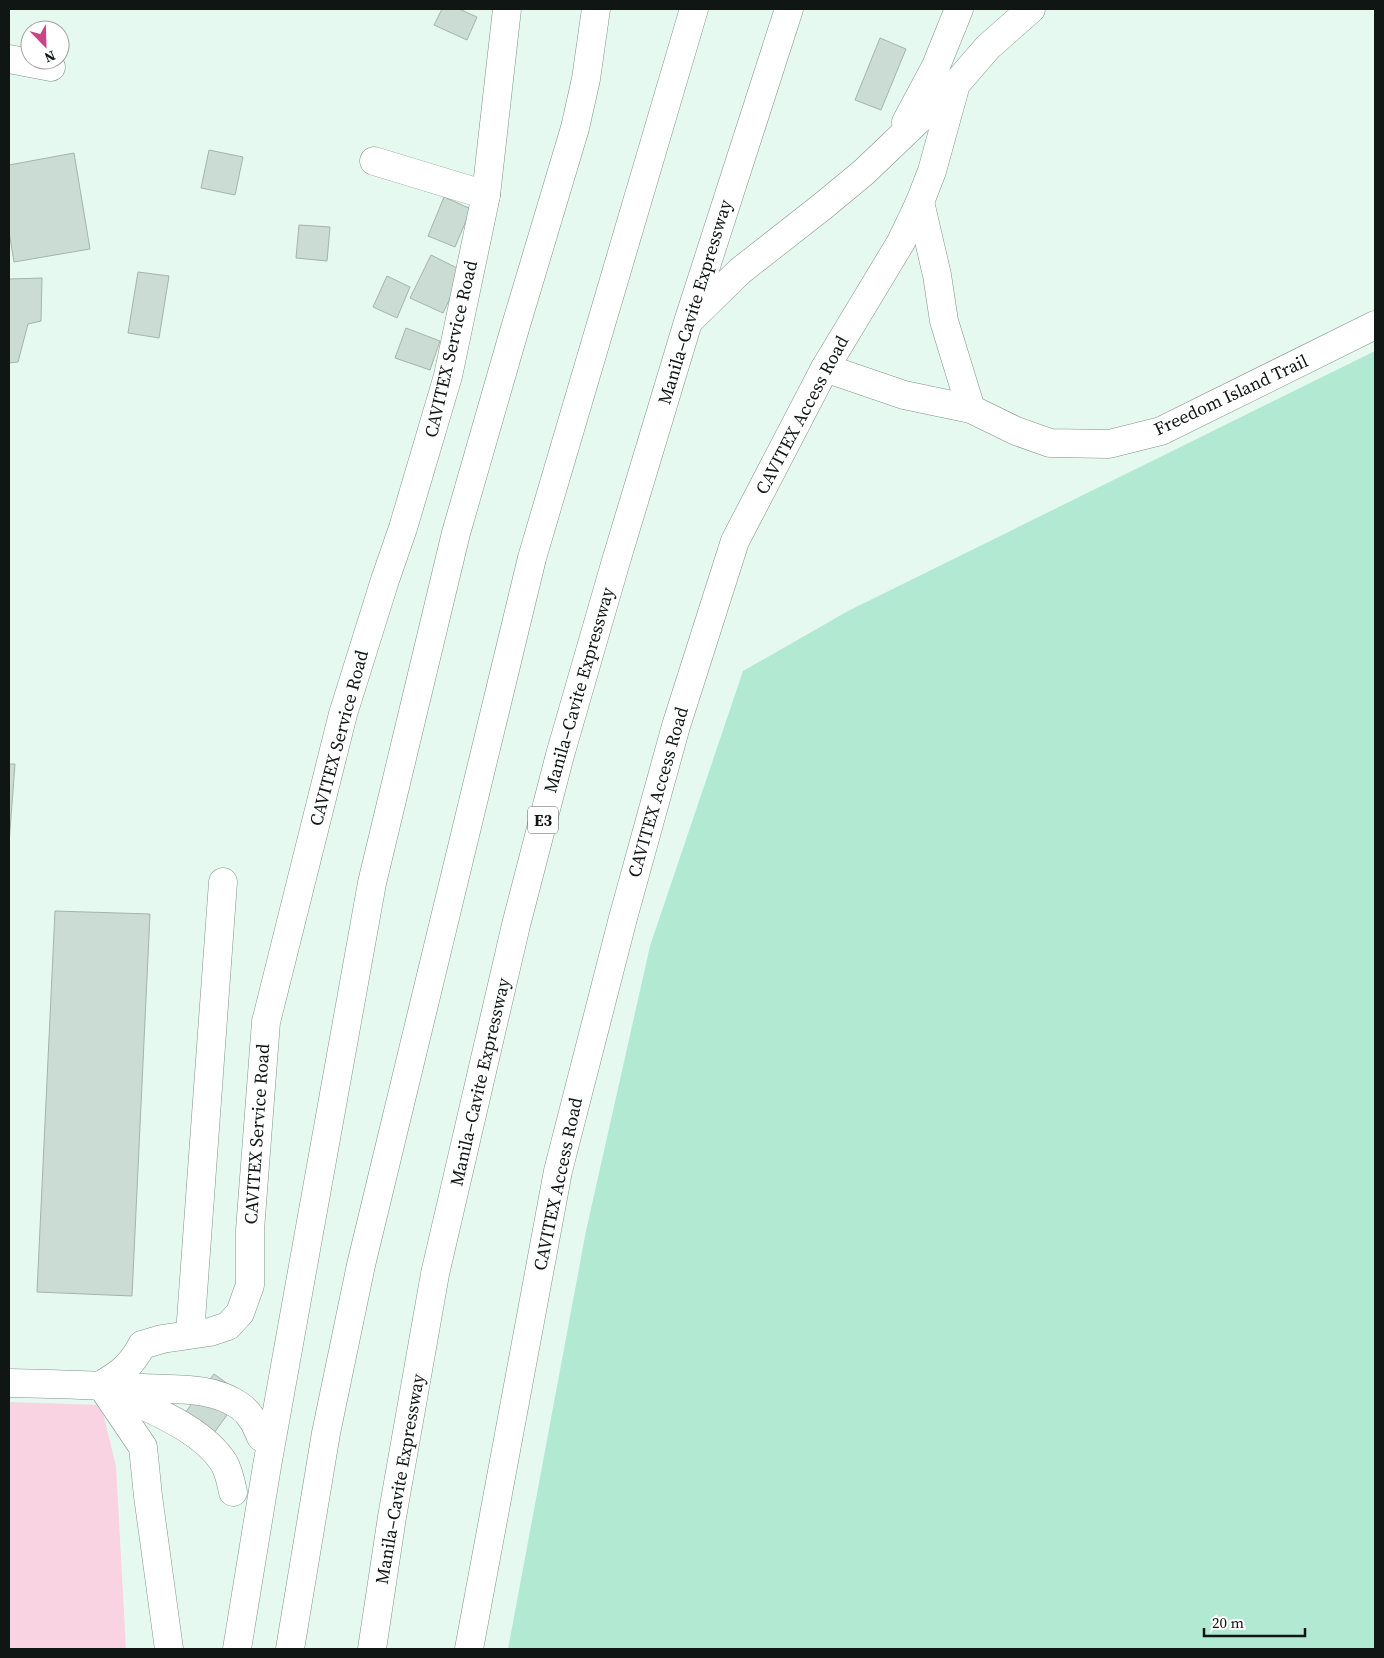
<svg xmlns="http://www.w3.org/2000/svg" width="1384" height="1658" font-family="'Source Serif 4',serif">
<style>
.green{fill:#f9d3e1}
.water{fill:#b1e9d3}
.building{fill:#cadcd4;stroke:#a2b4ad}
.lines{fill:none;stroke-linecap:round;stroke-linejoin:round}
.minor-casing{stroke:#81928b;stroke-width:29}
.highway-casing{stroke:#81928b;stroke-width:29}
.minor{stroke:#fff;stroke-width:28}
.highway{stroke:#fff;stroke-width:28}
.labels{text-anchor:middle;stroke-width:4;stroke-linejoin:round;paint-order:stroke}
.shield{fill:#fff;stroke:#585c5a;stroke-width:1}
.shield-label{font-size:16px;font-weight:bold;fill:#101613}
.street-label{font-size:18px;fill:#101613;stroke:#fff}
</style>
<rect width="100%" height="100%" fill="#e6f9f1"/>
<!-- green -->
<polygon class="green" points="9,1402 101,1405 116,1466 126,1649 9,1649"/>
<!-- water -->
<polygon class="water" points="1375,351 1375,1649 508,1649 586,1231 650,946 743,671 848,611"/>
<!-- building -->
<g class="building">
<polygon points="442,9 459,9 477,17 467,40 434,25"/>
<polygon points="880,38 906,49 881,110 855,100"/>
<polygon points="209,150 243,157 235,195 201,188"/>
<polygon points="74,153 90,249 14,262 9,232 9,165"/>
<polygon points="444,197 471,209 455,247 428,236"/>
<polygon points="299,225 330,227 327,261 296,258"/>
<polygon points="431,255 463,271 443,313 410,298"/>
<polygon points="138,272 169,276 159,338 128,333"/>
<polygon points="387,276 410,287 397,318 373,307"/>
<polygon points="42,278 41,321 28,324 18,362 9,363 9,279"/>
<polygon points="406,328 440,341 430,370 395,358"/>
<polygon points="9,764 15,764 9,844"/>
<polygon points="55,911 150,914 132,1296 37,1292"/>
<polygon points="214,1374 242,1394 199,1454 170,1433"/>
</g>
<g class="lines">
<defs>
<g id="minor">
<polyline points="9,59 51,67"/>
<polyline points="906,122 936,66 959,9"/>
<polyline points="374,161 486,195"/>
<polyline points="920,202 937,275 944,321 971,409 1016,431 1050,443 1109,444 1161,431 1375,325"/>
<polyline points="823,206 864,172 955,85"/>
<polyline points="825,368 904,395 971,409"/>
<polyline points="190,1334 223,882"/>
<path d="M9,1383C54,1384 98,1385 143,1388C175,1390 212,1386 240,1406C251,1414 256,1425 261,1437"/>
<path d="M101,1385C120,1374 131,1366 142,1345L162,1339L210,1332L228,1326L240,1313L250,1285V1230L266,1022L343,714L385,580L403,528L448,376L486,195L507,9"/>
<polyline points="101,1385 143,1447 148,1496 169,1649"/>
<path d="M111,1390C148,1409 201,1427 224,1463C229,1472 231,1482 233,1492"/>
<polyline points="469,1649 558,1171 623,918 676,726 735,541 825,368 901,242 920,202 932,171 956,84 988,47 1031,9"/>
</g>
<g id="highway">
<polyline points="691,319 740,271 823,206"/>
<polyline points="237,1649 267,1466 372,883 456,533 513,335 575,128 586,79 596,9"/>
<polyline points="290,1649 326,1433 361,1265 532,558 694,9"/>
<polyline points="372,1649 392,1517 435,1274 516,925 560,755 616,561 688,322 789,9"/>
</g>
</defs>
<!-- minor casing -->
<use href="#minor" class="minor-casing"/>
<!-- highway casing -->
<use href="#highway" class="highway-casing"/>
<!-- minor -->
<use href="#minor" class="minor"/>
<!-- highway -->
<use href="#highway" class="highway"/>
</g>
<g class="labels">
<!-- shield labels -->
<rect class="shield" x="528" y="806.5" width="30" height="27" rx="4"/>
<g class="shield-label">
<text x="543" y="826">E3</text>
</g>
<!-- street labels -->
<g class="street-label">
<text transform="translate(695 302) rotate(-73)" y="6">Manila–Cavite Expressway</text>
<text transform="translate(451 349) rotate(-77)" y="6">CAVITEX Service Road</text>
<text transform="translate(1231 395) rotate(-25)" y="6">Freedom Island Trail</text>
<text transform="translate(802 415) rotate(-62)" y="6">CAVITEX Access Road</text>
<text transform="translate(579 690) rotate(-74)" y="6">Manila–Cavite Expressway</text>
<text transform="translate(339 738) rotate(-75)" y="6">CAVITEX Service Road</text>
<text transform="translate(658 792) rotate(-74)" y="6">CAVITEX Access Road</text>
<text transform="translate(480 1082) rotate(-77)" y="6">Manila–Cavite Expressway</text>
<text transform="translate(257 1134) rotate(-86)" y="6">CAVITEX Service Road</text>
<text transform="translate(558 1184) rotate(-78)" y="6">CAVITEX Access Road</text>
<text transform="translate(400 1479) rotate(-80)" y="6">Manila–Cavite Expressway</text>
</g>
</g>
<!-- border -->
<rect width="1384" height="1658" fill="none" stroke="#101613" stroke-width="20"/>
<!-- north arrow -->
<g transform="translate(45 45) rotate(157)"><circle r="24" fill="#ffffff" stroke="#9fa2a1"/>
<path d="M0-4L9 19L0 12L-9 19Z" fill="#c94385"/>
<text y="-8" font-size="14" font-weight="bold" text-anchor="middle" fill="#101613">N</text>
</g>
<!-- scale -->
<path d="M1204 1628v8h101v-8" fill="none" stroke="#101613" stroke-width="2.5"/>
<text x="1212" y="1628" font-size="15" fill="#101613" stroke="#ffffff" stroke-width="4" paint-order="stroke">20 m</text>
</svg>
